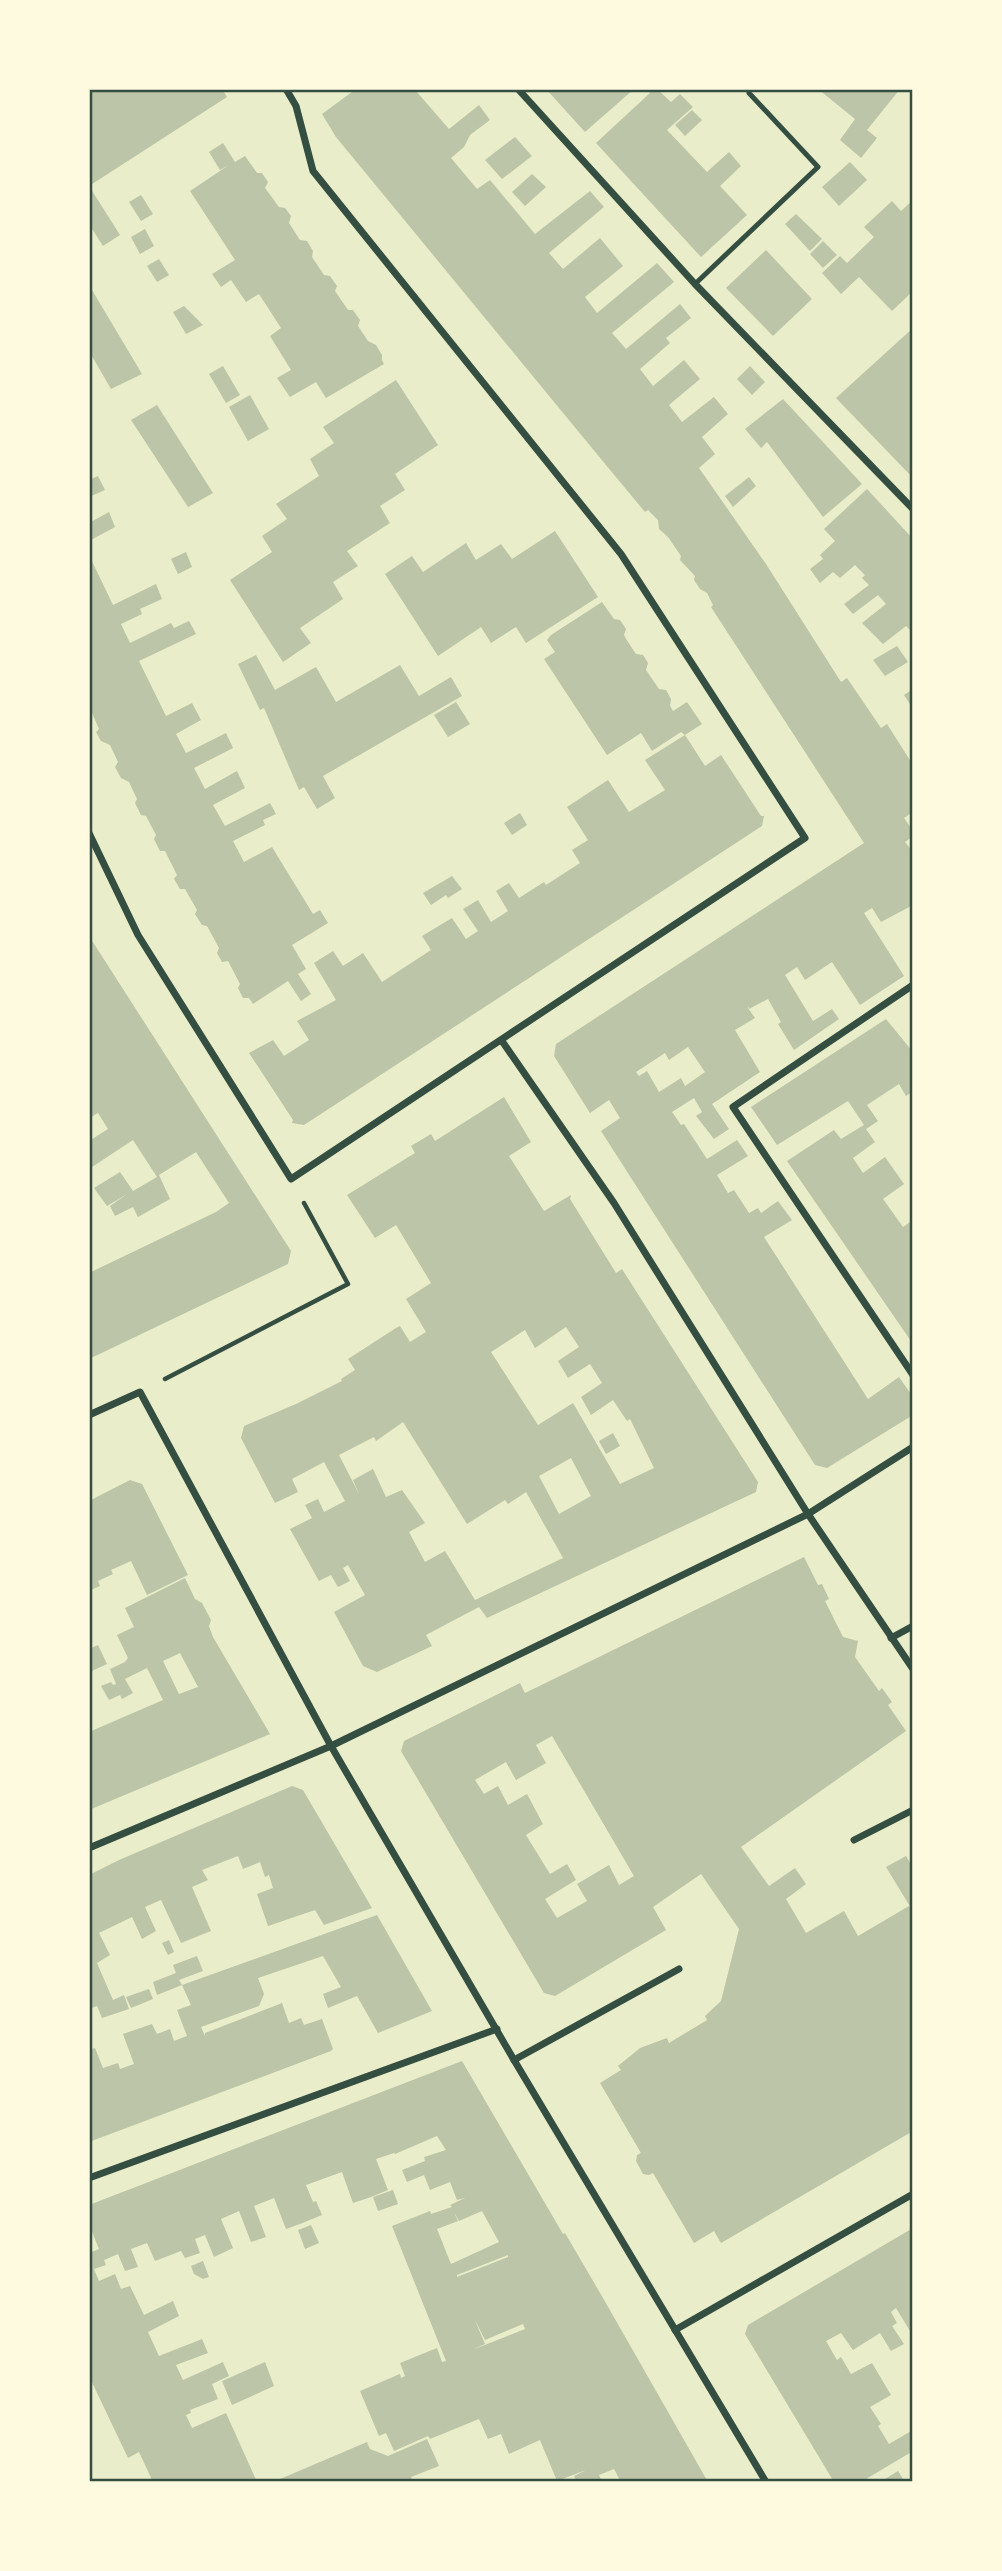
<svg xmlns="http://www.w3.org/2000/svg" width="1002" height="2571" font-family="'DM Sans',sans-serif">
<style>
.building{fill:#bcc5a7;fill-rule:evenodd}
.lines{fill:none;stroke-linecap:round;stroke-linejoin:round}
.path{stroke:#344e41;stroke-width:4.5}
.service{stroke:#344e41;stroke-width:5}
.minor{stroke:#344e41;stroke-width:7}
.neatline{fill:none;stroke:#344e41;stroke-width:2.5}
</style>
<rect width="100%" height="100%" fill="#e9edc9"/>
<!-- building -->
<g class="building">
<polygon points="89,89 222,89 227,97 89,186"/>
<path d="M356,89H418L416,91L449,129L479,105L490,120L470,135L464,147L451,158L477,189L490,180L535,234L590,191L604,207L549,253L563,269L600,238L623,266L585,297L597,313L657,263L674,282L612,333L626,349L680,304L691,318L666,338L670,343L640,369L653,386L684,360L700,379L669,405L682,422L714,397L728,414L702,437L715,454L699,468L766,564L841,682L847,678L881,728L887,724L913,765V812L904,818L913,831V836L905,842L913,852V905L881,922L872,908L864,913L904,976L860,1005L832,962L805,980L797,967L785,975L813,1021L832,1009L839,1019L794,1050L778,1024L781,1022L768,999L749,1009V1007L748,1008L755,1018L735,1030L760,1072L712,1104L729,1129L714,1139L696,1116L702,1112L694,1098L672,1112L681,1125L684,1124L707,1159L737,1140L748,1156L717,1175L728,1193L734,1190L749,1213L758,1208L761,1213L778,1201L792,1220L764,1237L868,1399L899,1377L913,1397V1415L827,1468L815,1465L601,1131L620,1118L609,1100L590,1113L554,1056L556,1044L864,843L711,607L713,605L707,593L700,589L694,580L695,576L680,560L681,556L668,537L659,529L658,520L648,510L645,512L615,476L336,137L322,114ZM688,1047L705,1072L685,1086L681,1078L659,1092L647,1071L639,1076L636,1072L665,1053L669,1060Z"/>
<polygon points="546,89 634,89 585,132"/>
<polygon points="647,89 657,89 671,102 680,94 693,107 667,130 707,172 729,152 741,166 720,186 747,215 701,257 596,143 650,93"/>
<polygon points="818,89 900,89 867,130 877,138 861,158 840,140 855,119"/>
<polygon points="692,110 702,120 685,136 675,125"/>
<polygon points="515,137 532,156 502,179 485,160"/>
<polygon points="223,143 235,162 245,156 257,173 262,173 268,182 265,188 279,207 285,208 291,216 289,223 300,240 307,241 313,251 312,257 324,275 330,276 337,286 335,291 348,310 353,310 360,320 358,326 368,341 376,345 382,355 382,360 384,364 326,398 316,382 290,397 277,378 291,370 270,336 281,328 259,294 246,302 231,280 221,287 212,274 235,260 190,191 229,165 220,170 209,152"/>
<polygon points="850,162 867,180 839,206 822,187"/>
<polygon points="532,174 546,187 525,206 512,192"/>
<polygon points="89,186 120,235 103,246 89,224"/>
<polygon points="141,195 153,214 141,221 129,202"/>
<polygon points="913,200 913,291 892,311 859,277 841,294 822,273 840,256 847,263 874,237 864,227 892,201 901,211"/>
<polygon points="796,214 822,239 810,251 785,224"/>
<polygon points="145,229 154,246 140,254 131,237"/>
<polygon points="823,241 837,255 823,268 810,254"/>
<polygon points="766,250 812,299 773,336 726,288"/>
<polygon points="159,259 169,275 157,282 147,266"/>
<polygon points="89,285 142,374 111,389 89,351"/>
<polygon points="184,306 203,325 186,334 173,312"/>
<polygon points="913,328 913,478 836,398"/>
<polygon points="223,366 240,395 226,403 209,374"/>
<polygon points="750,366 765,382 752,395 737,379"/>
<polygon points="396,380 438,445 395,474 405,490 380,506 390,523 347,551 358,566 333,582 343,599 300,628 311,643 283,662 230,580 272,552 262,536 287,519 276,504 319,476 310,459 334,443 323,427"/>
<polygon points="250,395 269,429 248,441 229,407"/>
<polygon points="783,399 862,484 823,517 767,442 761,448 745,429"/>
<polygon points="157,405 213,493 188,507 131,420"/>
<polygon points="98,476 105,490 89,497 89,480"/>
<polygon points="749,477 756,486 733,507 725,496"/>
<polygon points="867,489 913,539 913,633 906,626 883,644 862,623 886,604 878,595 853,614 844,604 869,585 862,578 865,575 855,565 840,578 833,572 820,583 810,569 823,559 820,555 835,541 824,529"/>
<polygon points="109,512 115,527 89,541 89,523"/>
<polygon points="555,531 598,597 526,643 516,627 491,643 481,627 438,656 385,574 412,556 423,572 466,543 476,560 501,544 512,559"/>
<polygon points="186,552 192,567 178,574 171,559"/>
<polygon points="89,555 113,605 156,584 162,599 140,609 142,614 121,624 130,643 171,623 174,628 189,621 196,634 139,661 166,716 192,703 201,720 176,734 186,753 226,733 233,748 194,768 205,789 237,771 245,788 213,805 225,826 270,803 276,814 263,820 265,825 233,841 244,862 272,847 313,914 320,910 328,923 292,945 306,969 298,974 311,994 301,1001 288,981 253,1004 249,998 243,998 238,988 240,984 228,961 222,962 217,953 219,948 207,926 202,925 195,914 197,910 185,889 180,889 174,879 177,875 165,851 160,851 154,839 156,835 146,816 141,815 135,803 137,799 129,782 121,778 115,767 118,762 110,745 101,741 96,732 99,729 89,706"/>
<polygon points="602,602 614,619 620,620 626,629 624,635 626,639 636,654 643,655 648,663 646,670 659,689 666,690 671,699 670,706 673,711 687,702 702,724 685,735 705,766 721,755 761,816 764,816 762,826 304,1125 292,1123 293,1120 249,1053 273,1040 284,1056 309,1040 297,1021 336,1000 314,963 333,951 343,966 363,953 382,982 431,950 422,936 452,918 466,939 478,931 463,909 478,900 491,922 508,911 496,891 509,883 519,898 544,882 546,885 580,863 572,850 588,840 567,807 608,780 629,812 665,790 645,760 685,735 681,732 652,751 641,733 607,755 544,659 555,652 547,640 551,635"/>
<polygon points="897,646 908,662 885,676 873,660"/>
<polygon points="256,655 275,690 316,667 336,702 400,665 419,696 451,677 462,696 323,776 335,798 317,809 304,787 299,790 264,708 260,710 238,664"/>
<polygon points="913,689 913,709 904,695"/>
<polygon points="456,702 470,724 448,737 434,715"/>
<polygon points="520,813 527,825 512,835 504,823"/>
<polygon points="452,876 462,889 448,898 446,895 431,905 423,893"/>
<polygon points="89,936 291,1251 288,1264 89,1359 89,1273 216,1212 229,1203 196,1152 159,1175 170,1199 138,1217 133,1207 115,1216 110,1206 127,1194 107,1206 94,1188 120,1172 133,1191 157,1177 133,1140 89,1169 89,1141 108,1129 98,1113 89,1118"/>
<polygon points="886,1019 913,1052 913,1091 906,1096 899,1084 867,1105 878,1121 866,1129 875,1142 853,1158 863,1173 885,1157 904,1184 883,1199 903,1227 913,1220 913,1344 787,1161 834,1130 841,1139 864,1125 848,1101 777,1145 751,1107"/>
<path d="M504,1097L531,1142L509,1156L544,1211L571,1195L570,1199L616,1273L622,1269L758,1482L756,1492L487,1618L479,1607L426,1635L432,1646L377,1672L363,1666L334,1612L365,1595L348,1565L343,1568L350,1581L338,1587L331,1575L319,1581L290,1529L312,1518L305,1505L318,1499L324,1512L345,1501L324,1462L292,1479L298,1492L275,1503L241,1438L244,1426L296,1404L342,1381L341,1379L355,1370L348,1359L396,1328L400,1326L410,1342L426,1332L406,1299L431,1283L396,1225L375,1238L347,1195L415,1153L411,1146L431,1134L435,1141ZM566,1327L579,1347L558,1361L568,1378L590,1364L602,1383L581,1397L591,1415L613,1400L627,1421L630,1419L654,1468L620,1484L573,1403L538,1425L491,1352L525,1330L535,1348ZM403,1422L467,1524L505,1500L508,1504L526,1492L563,1558L475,1600L445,1551L425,1562L409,1532L425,1523L402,1490L386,1497L373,1469L353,1480L359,1494L339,1455L374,1437L376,1441ZM571,1458L591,1496L559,1514L539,1476Z"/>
<polygon points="613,1433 620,1446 606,1454 599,1441"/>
<polygon points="130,1480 142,1484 188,1575 147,1595 131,1561 111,1570 113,1574 98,1581 100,1586 89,1591 89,1501"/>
<path d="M804,1557L818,1585L822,1584L829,1599L825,1601L843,1637L858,1641L855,1657L879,1691L882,1688L892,1702L888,1705L906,1731L741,1847L769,1886L795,1868L806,1884L786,1899L806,1933L844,1911L858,1936L909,1906L913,1910V2131L721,2243L714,2231L694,2243L653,2173L649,2175L643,2174L636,2161L637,2155L641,2153L600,2083L621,2070L618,2066L640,2048L667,2038L669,2043L707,2020L705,2016L721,2001L739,1929L701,1874L653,1907L666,1930L555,1996L544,1993L401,1751L404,1741L520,1683L525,1693ZM552,1736L634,1876L619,1885L609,1865L577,1884L587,1901L557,1918L545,1899L576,1880L567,1864L550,1874L526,1835L543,1824L527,1794L508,1805L498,1786L484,1794L475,1780L506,1762L516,1780L546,1763L536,1745Z"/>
<path d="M185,1578L195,1599L202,1603L211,1620L209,1626L213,1637L270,1734L89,1810V1732L163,1700L147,1668L125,1679L133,1693L122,1699L120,1695L109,1700L101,1686L111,1682L113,1685L116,1684L110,1669L125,1662L128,1658L117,1635L134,1627L125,1608ZM180,1653L198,1687L179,1694L163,1661Z"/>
<polygon points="98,1645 107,1664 92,1671 89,1666 89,1649"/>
<polygon points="292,1786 303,1790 372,1908 324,1925 315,1910 268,1926 257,1894 273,1888 269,1875 265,1877 260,1862 243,1869 238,1856 202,1870 208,1880 192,1887 211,1931 181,1943 161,1900 145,1907 156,1931 142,1939 132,1917 99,1933 110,1955 97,1963 113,2000 124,1995 129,2009 102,2018 97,2006 89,2009 89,1875 119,1860"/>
<polygon points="906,1856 913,1868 913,1907 911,1908 886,1867"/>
<polygon points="377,1915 432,2011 378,2033 357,1996 328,2008 323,1994 341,1987 323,1956 258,1978 264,1994 259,2006 201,2027 205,2036 205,2033 282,2003 289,2023 301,2018 304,2025 322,2019 333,2049 331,2051 89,2142 89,2050 95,2048 103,2068 118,2063 120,2069 134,2064 123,2034 152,2024 157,2034 170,2029 174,2041 187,2036 177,2010 191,2005 182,1985"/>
<polygon points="169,1940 174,1952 168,1955 162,1943"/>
<polygon points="197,1956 203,1971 179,1980 182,1985 157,1995 153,1982 176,1973 173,1965"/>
<polygon points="149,1989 153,1999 131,2008 126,1997"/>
<path d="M462,2061L563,2234L565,2233L603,2298L708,2482H621L614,2469L599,2475L602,2482H577L574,2476L586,2470L557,2481L540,2440L509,2454L501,2434L488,2439L479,2419L430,2439L428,2436L394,2451L386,2433L379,2436L360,2391L400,2374L401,2378L405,2376L400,2363L437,2348L442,2362L446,2361L392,2226L430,2211L431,2214L452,2207L450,2205L465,2198L457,2200L450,2182L430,2190L424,2175L407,2182L402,2170L425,2161L424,2157L446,2150L437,2136L395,2154L394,2153L376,2159L388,2190L371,2197L353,2203L342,2172L306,2185L313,2202L316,2201L322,2215L300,2224L286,2229L274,2198L254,2206L266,2237L251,2242L239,2211L221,2219L233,2248L214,2257L205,2235L195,2239L200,2253L185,2258L181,2251L155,2261L147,2243L131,2249L138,2267L125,2271L118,2254L104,2260L106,2265L94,2269L99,2281L115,2274L121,2289L130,2286L144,2315L173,2301L179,2316L148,2332L159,2356L202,2339L208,2353L176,2365L183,2380L223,2362L229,2376L212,2384L218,2399L190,2410L191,2413L186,2415L192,2428L226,2413L257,2482H153L139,2452L128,2458L89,2376V2253L99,2249L89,2224V2205ZM482,2211L499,2242L451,2264L437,2229L458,2221L454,2212L459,2221ZM508,2255V2257L457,2277V2275ZM474,2318L485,2340L523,2324L525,2329L472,2350L485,2344Z"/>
<polygon points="393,2190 398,2204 378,2211 373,2197"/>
<polygon points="311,2225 319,2243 305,2249 298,2230"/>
<polygon points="913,2228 913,2329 910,2331 896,2308 891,2312 897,2323 892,2326 904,2344 891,2351 880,2333 853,2350 841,2333 826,2341 837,2360 841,2357 851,2374 872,2363 891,2395 870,2407 881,2424 878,2426 889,2444 913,2430 913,2451 861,2482 834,2482 745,2334 748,2325"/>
<polygon points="203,2261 209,2277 203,2279 194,2274 191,2266"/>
<polygon points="265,2362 274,2386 232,2405 222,2381"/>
<polygon points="427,2439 439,2466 411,2477 413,2482 273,2482 367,2442 370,2449 388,2456"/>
<polygon points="898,2471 905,2482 880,2482"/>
</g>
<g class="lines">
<!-- path -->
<polyline class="path" points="165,1379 348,1284 304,1203"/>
<!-- service -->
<polyline class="service" points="695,284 818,167 749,93"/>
<!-- minor -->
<g class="minor">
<polyline points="518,89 695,284 913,509"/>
<polyline points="89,833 138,935 291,1179 805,838 621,554 313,171 296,106 286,89"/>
<polyline points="913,985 733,1107 913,1375"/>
<polyline points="502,1041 614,1203 808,1514 913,1669"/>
<polyline points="89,1415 140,1392 331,1746 514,2060 766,2482"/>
<polyline points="891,1638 913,1626"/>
<polyline points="854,1840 913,1810"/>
<polyline points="89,1848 331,1746 808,1514 913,1447"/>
<polyline points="514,2060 679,1969"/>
<polyline points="89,2178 497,2029"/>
<polyline points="675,2330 913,2194"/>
</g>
</g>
<!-- border -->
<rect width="1002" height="2571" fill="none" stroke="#fefae0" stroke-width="182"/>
<rect x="91" y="91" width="820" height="2389" class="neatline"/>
</svg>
